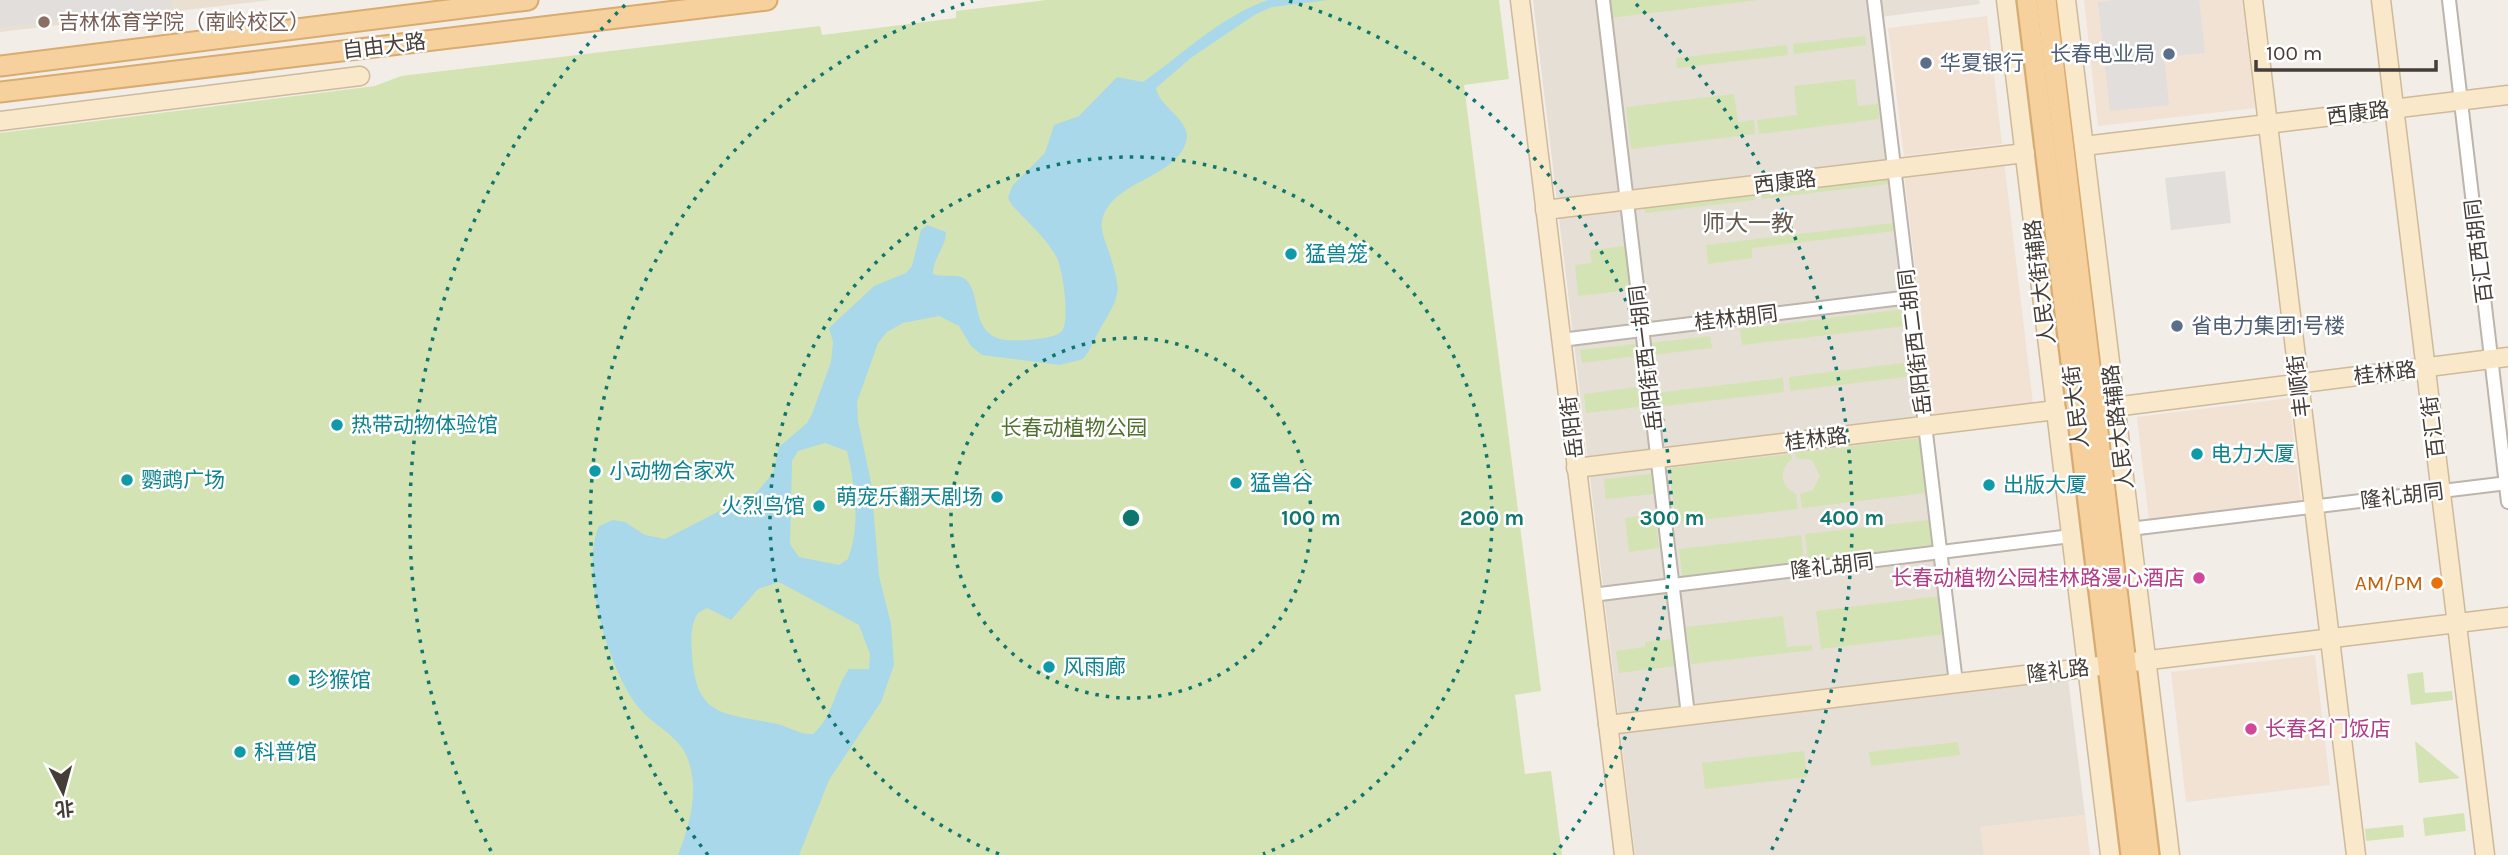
<svg xmlns="http://www.w3.org/2000/svg" width="2508" height="855" font-family="Karla,'Noto Sans SC',sans-serif">
<style>
.residential{fill:#e6dfd6}
.commercial{fill:#f2e2d4}
.education{fill:#eae0d2}
.green{fill:#d4e3b3}
.parking{fill:#e1dedc}
.water{fill:#a9d8ea;fill-rule:evenodd}
.lines{fill:none;stroke-linecap:round;stroke-linejoin:round}
.street-casing{stroke:#bdb4ab;stroke-width:16}
.secondary-casing{stroke:#ceba9a;stroke-width:21}
.primary-casing{stroke:#d9ab6e;stroke-width:23}
.street{stroke:#fff;stroke-width:12}
.secondary{stroke:#fae8ca;stroke-width:18}
.primary{stroke:#f6d19d;stroke-width:19}
.ring{fill:none;stroke:#0f766e;stroke-width:3.5;stroke-dasharray:3.5 7}
.education-dot{fill:#8d6e63;stroke:#fff;stroke-width:2.5}
.service-dot{fill:#5c6f8a;stroke:#fff;stroke-width:2.5}
.culture-dot{fill:#0f9aa8;stroke:#fff;stroke-width:2.5}
.hotel-dot{fill:#d1479c;stroke:#fff;stroke-width:2.5}
.food-dot{fill:#e8710a;stroke:#fff;stroke-width:2.5}
.labels{text-anchor:middle;stroke-width:5;stroke-linejoin:round;paint-order:stroke}
.education-label{font-size:21px;fill:#785e54;stroke:#fff;text-anchor:start}
.street-label{font-size:21px;fill:#453d37;stroke:#fff}
.service-label{font-size:21px;fill:#4e5e75;stroke:#fff;text-anchor:start}
.culture-label{font-size:21px;fill:#0d838f;stroke:#fff;text-anchor:start}
.park-label{font-size:21px;fill:#51712f;stroke:#fff}
.hotel-label{font-size:21px;fill:#b23c85;stroke:#fff;text-anchor:end}
.food-label{font-size:21px;fill:#c56008;stroke:#fff;text-anchor:end}
.neighbourhood-label{font-size:23px;fill:#675a4f;stroke:#fff}
.centre{fill:#0f766e;stroke:#fff;stroke-width:3.5}
.ring-label{font-size:21px;text-anchor:middle;font-weight:bold;fill:#0f766e;stroke:#fff;stroke-width:5;stroke-linejoin:round;paint-order:stroke}
</style>
<rect width="100%" height="100%" fill="#f2ede7"/>
<!-- residential -->
<polygon class="residential" points="1533,0 1979,0 1980,4 1873,18 1954,690 2068,678 2085,815 1981,827 1984,855 1635,855"/>
<!-- commercial -->
<g class="commercial">
<polygon points="2084,0 2242,0 2255,108 2098,126"/>
<polygon points="1987,16 2002,144 1904,156 1888,28"/>
<polygon points="2004,161 2033,403 1933,416 1904,174"/>
<polygon points="2289,398 2301,502 2149,521 2137,417"/>
<polygon points="2315,655 2330,785 2186,802 2171,672"/>
<polygon points="2085,815 2090,855 1984,855 1980,827"/>
</g>
<!-- education -->
<polygon class="education" points="0,0 271,0 0,32"/>
<!-- green -->
<g class="green">
<polygon points="1046,0 1499,0 1509,79 1464,85 1541,691 1515,695 1525,774 1551,771 1562,855 0,855 0,133 375,86 401,76 820,26 822,35 956,18 956,11"/>
<polygon points="1607,0 1759,0 1610,18"/>
<polygon points="1865,36 1866,45 1794,54 1793,44"/>
<polygon points="1787,45 1788,55 1677,68 1676,58"/>
<polygon points="1855,79 1858,106 1878,104 1879,119 1759,134 1757,120 1797,115 1794,86"/>
<polygon points="1734,94 1738,122 1754,120 1755,134 1631,149 1626,107"/>
<polygon points="1888,175 1889,184 1762,199 1761,190"/>
<polygon points="1754,191 1755,200 1645,213 1644,204"/>
<polygon points="1893,223 1894,231 1752,248 1752,258 1708,264 1706,245"/>
<polygon points="1626,246 1631,290 1578,296 1575,265 1592,263 1590,250"/>
<polygon points="1904,309 1906,326 1742,345 1740,329"/>
<polygon points="1710,336 1712,348 1652,355 1651,343"/>
<polygon points="1635,344 1636,356 1582,363 1580,350"/>
<polygon points="1911,362 1913,376 1790,391 1789,377"/>
<polygon points="1783,378 1784,392 1657,407 1655,393"/>
<polygon points="1645,386 1647,406 1586,413 1584,394"/>
<polygon points="1920,438 1926,493 1802,508 1800,494 1813,490 1820,476 1812,460 1796,458 1795,453"/>
<path d="M1791,454L1792,459C1778,470 1780,486 1796,494L1798,509L1676,523L1669,468Z"/>
<polygon points="1651,474 1654,494 1606,499 1604,479"/>
<polygon points="1655,514 1659,548 1629,552 1625,518"/>
<polygon points="1929,520 1933,545 1808,560 1805,534"/>
<polygon points="1801,535 1804,561 1682,576 1679,549"/>
<polygon points="1941,596 1946,634 1821,649 1816,611"/>
<polygon points="1783,616 1787,647 1812,645 1813,650 1691,664 1686,627"/>
<polygon points="1672,639 1675,666 1619,673 1616,651 1645,647 1645,642"/>
<polygon points="2423,672 2425,693 2452,691 2453,700 2411,705 2407,674"/>
<polygon points="2415,741 2460,778 2419,783"/>
<polygon points="1958,742 1960,755 1871,766 1869,752"/>
<polygon points="1804,751 1807,777 1705,789 1702,763"/>
<polygon points="2464,813 2466,831 2425,836 2423,818"/>
<polygon points="2403,825 2404,837 2366,841 2365,829"/>
</g>
<!-- parking -->
<g class="parking">
<polygon points="0,0 171,0 172,8 0,28"/>
<polygon points="2114,0 2199,0 2205,53 2164,57 2169,105 2110,111 2098,2"/>
<polygon points="2225,171 2231,223 2171,230 2165,178"/>
</g>
<!-- water -->
<path class="water" d="M1268,0H1328L1272,7L1256,14L1192,57L1156,88C1159,108 1193,120 1186,142C1174,180 1111,180 1102,221C1100,230 1106,243 1109,252C1122,294 1121,293 1099,331C1093,341 1091,350 1083,359L1060,365L982,355L971,346L959,326L939,316L903,323L887,332L878,343L857,402L858,421L871,482L879,576L891,624L894,665L881,702L829,780L799,855H678C690,824 700,789 687,757C679,736 653,725 639,708C609,672 579,570 599,526L613,520L625,522L645,535L665,539L757,492L773,473L779,447L807,423L812,414L831,362L833,342L829,328L874,286L906,273L912,266L921,230L927,225L946,232C946,247 933,258 933,274C944,279 960,271 968,282C981,299 972,331 1000,339C1011,342 1055,340 1062,331C1070,320 1063,271 1057,258C1047,238 1027,222 1012,205L1008,198L1012,186L1045,153L1054,125L1079,116L1117,77L1143,82C1183,54 1221,16 1268,0ZM825,443L847,451C855,486 861,524 848,559L839,565L799,557L790,544L792,461L798,451ZM779,582L859,625L870,654L869,669H849C834,690 833,717 813,734C798,735 787,725 772,723C723,713 696,717 692,655C691,641 690,625 698,613L707,608L731,620L758,589Z"/>
<g class="lines">
<defs>
<g id="street">
<polyline points="1603,0 1688,715"/>
<polyline points="1874,0 1956,683"/>
<polyline points="2449,0 2508,502"/>
<polyline points="1561,340 1910,297"/>
<polyline points="2130,529 2508,483"/>
<polyline points="1592,595 2071,536"/>
</g>
<g id="secondary">
<polyline points="1520,0 1624,855"/>
<polyline points="2006,0 2110,855"/>
<polyline points="2066,0 2170,855"/>
<polyline points="2253,0 2356,855"/>
<polyline points="2381,0 2485,855"/>
<polyline points="0,121 360,76"/>
<polyline points="2084,146 2508,95"/>
<polyline points="1545,210 2025,153"/>
<polyline points="2106,408 2508,357"/>
<polyline points="1576,468 2056,410"/>
<polyline points="1608,725 2508,617"/>
</g>
<g id="primary">
<polyline points="2027,0 2131,855"/>
<polyline points="2046,0 2149,855"/>
<polyline points="0,66 528,0"/>
<polyline points="0,92 767,0"/>
</g>
</defs>
<!-- street casing -->
<use href="#street" class="street-casing"/>
<!-- secondary casing -->
<use href="#secondary" class="secondary-casing"/>
<!-- primary casing -->
<use href="#primary" class="primary-casing"/>
<!-- street -->
<use href="#street" class="street"/>
<!-- secondary -->
<use href="#secondary" class="secondary"/>
<!-- primary -->
<use href="#primary" class="primary"/>
</g>
<!-- distance rings -->
<g class="ring">
<circle cx="1131" cy="518" r="180"/>
<path d="M999 854A361 361 0 1 1 1263 854"/>
<path d="M708 855A541 541 0 0 1 973 1M1289 1A541 541 0 0 1 1554 855"/>
<path d="M491 851A721 721 0 0 1 626 4M1636 4A721 721 0 0 1 1771 851"/>
</g>
<!-- markers -->
<circle class="education-dot" cx="44" cy="22" r="7"/>
<g class="service-dot">
<circle cx="2169" cy="54" r="7"/>
<circle cx="1926" cy="63" r="7"/>
<circle cx="2177" cy="326" r="7"/>
</g>
<g class="culture-dot">
<circle cx="1291" cy="254" r="7"/>
<circle cx="337" cy="425" r="7"/>
<circle cx="2197" cy="454" r="7"/>
<circle cx="595" cy="471" r="7"/>
<circle cx="127" cy="480" r="7"/>
<circle cx="1236" cy="483" r="7"/>
<circle cx="1989" cy="485" r="7"/>
<circle cx="997" cy="497" r="7"/>
<circle cx="819" cy="506" r="7"/>
<circle cx="1049" cy="667" r="7"/>
<circle cx="294" cy="680" r="7"/>
<circle cx="240" cy="752" r="7"/>
</g>
<g class="hotel-dot">
<circle cx="2199" cy="578" r="7"/>
<circle cx="2251" cy="729" r="7"/>
</g>
<circle class="food-dot" cx="2437" cy="583" r="7"/>
<g class="labels">
<!-- education labels -->
<g class="education-label">
<text x="58" y="29">吉林体育学院（南岭校区）</text>
</g>
<!-- street labels -->
<g class="street-label">
<text transform="translate(384 46) rotate(-7)" y="7">自由大路</text>
<text transform="translate(2358 113) rotate(-7)" y="7">西康路</text>
<text transform="translate(1785 182) rotate(-7)" y="7">西康路</text>
<text transform="translate(2479 251) rotate(-97)" y="7">百汇西胡同</text>
<text transform="translate(2040 282) rotate(-97)" y="7">人民大街辅路</text>
<text transform="translate(1736 318) rotate(-7)" y="7">桂林胡同</text>
<text transform="translate(1915 342) rotate(-97)" y="7">岳阳街西二胡同</text>
<text transform="translate(1646 358) rotate(-97)" y="7">岳阳街西一胡同</text>
<text transform="translate(2385 373) rotate(-7)" y="7">桂林路</text>
<text transform="translate(2299 386) rotate(-97)" y="7">丰顺街</text>
<text transform="translate(2076 407) rotate(-97)" y="7">人民大街</text>
<text transform="translate(1572 427) rotate(-97)" y="7">岳阳街</text>
<text transform="translate(2118 427) rotate(-97)" y="7">人民大路辅路</text>
<text transform="translate(2433 427) rotate(-97)" y="7">百汇街</text>
<text transform="translate(1816 439) rotate(-7)" y="7">桂林路</text>
<text transform="translate(2402 496) rotate(-7)" y="7">隆礼胡同</text>
<text transform="translate(1832 566) rotate(-7)" y="7">隆礼胡同</text>
<text transform="translate(2058 671) rotate(-7)" y="7">隆礼路</text>
</g>
<!-- service labels -->
<g class="service-label">
<text x="2155" y="61" text-anchor="end">长春电业局</text>
<text x="1940" y="70">华夏银行</text>
<text x="2191" y="333">省电力集团1号楼</text>
</g>
<!-- culture labels -->
<g class="culture-label">
<text x="1305" y="261">猛兽笼</text>
<text x="351" y="432">热带动物体验馆</text>
<text x="2211" y="461">电力大厦</text>
<text x="609" y="478">小动物合家欢</text>
<text x="141" y="487">鹦鹉广场</text>
<text x="1250" y="490">猛兽谷</text>
<text x="2003" y="492">出版大厦</text>
<text x="983" y="504" text-anchor="end">萌宠乐翻天剧场</text>
<text x="805" y="513" text-anchor="end">火烈鸟馆</text>
<text x="1063" y="674">风雨廊</text>
<text x="308" y="687">珍猴馆</text>
<text x="254" y="759">科普馆</text>
</g>
<!-- park labels -->
<g class="park-label">
<text x="1074" y="435">长春动植物公园</text>
</g>
<!-- hotel labels -->
<g class="hotel-label">
<text x="2185" y="585">长春动植物公园桂林路漫心酒店</text>
<text x="2265" y="736" text-anchor="start">长春名门饭店</text>
</g>
<!-- food labels -->
<g class="food-label">
<text x="2423" y="590">AM/PM</text>
</g>
<!-- neighbourhood labels -->
<g class="neighbourhood-label">
<text x="1748" y="231">师大一教</text>
</g>
</g>
<circle cx="1131" cy="518" r="10" class="centre"/>
<g class="ring-label">
<text x="1311" y="525">100 m</text>
<text x="1492" y="525">200 m</text>
<text x="1672" y="525">300 m</text>
<text x="1852" y="525">400 m</text>
</g>
<!-- north arrow -->
<g transform="translate(63 792) rotate(174)" stroke="#ffffff" stroke-width="5" paint-order="stroke">
<path d="M0-5L12 26L0 18L-12 26Z" fill="#453d37"/>
<text y="-10" font-size="19" font-weight="bold" text-anchor="middle" fill="#453d37">北</text>
</g>
<!-- scale -->
<path d="M2256 60v10h180v-10" fill="none" stroke="#453d37" stroke-width="3.5"/>
<text x="2266" y="60" font-size="21" fill="#453d37" stroke="#ffffff" stroke-width="5" paint-order="stroke">100 m</text>
</svg>
